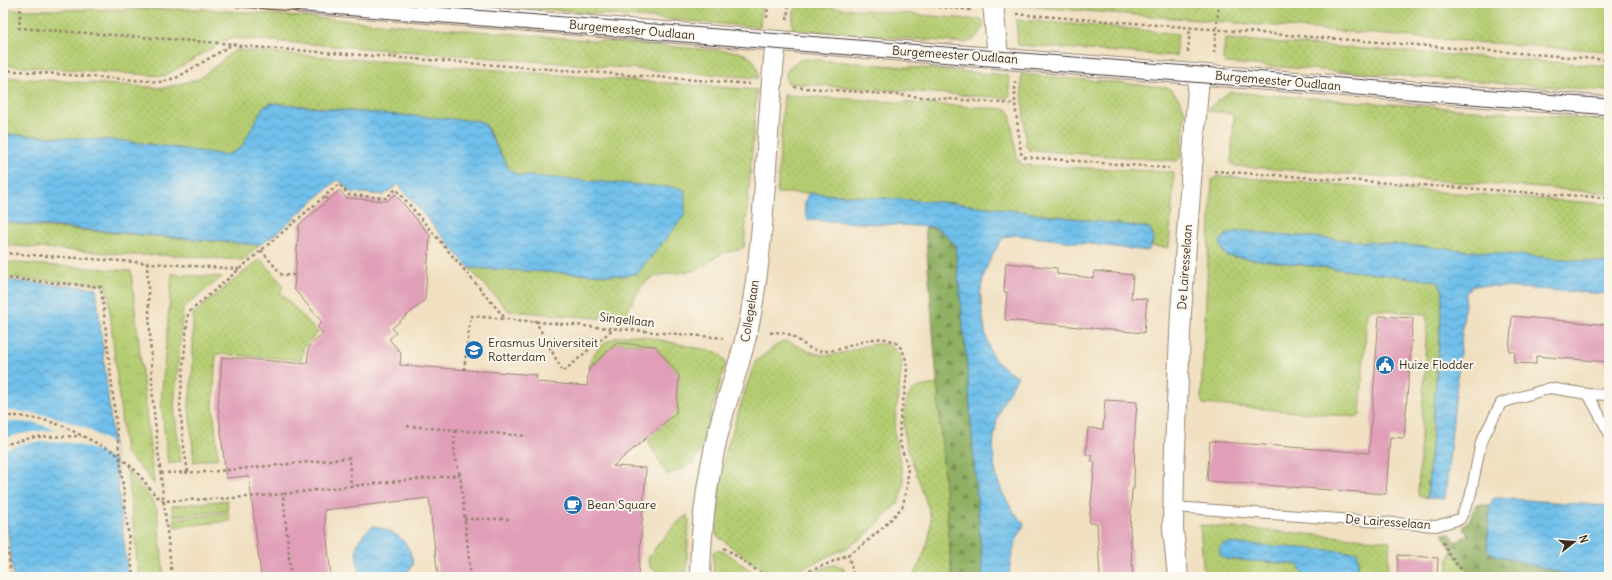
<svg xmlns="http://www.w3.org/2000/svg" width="1612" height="580" font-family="Delius,sans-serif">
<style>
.grass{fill:url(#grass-dots);stroke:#787c48}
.forest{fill:url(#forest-firs);stroke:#666d41}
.park{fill:url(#park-tufts);stroke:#787c48}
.water{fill:url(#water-waves);stroke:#567584}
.pier{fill:#f0e0c1}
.building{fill:#e09eb8}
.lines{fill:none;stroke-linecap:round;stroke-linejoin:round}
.lane-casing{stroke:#968570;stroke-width:12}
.street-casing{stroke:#968570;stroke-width:22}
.path{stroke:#968570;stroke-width:2.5;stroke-dasharray:3 3;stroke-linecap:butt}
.lane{stroke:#fff;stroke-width:10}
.street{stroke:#fff;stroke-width:20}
.tram{stroke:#3b2a1e;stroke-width:1}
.labels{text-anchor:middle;stroke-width:4;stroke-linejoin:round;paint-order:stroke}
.street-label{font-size:12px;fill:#3b2a1e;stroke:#fbf7ec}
.poi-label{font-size:12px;fill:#3b2a1e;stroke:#fbf7ec;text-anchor:start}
</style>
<defs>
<pattern id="grass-dots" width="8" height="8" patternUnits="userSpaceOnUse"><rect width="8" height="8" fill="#b5cd72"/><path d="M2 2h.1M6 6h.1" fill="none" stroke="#9db062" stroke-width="1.8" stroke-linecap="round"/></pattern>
<pattern id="forest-firs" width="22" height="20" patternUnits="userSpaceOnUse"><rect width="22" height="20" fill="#90b064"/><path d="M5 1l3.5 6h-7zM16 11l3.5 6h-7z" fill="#778f52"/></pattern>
<pattern id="park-tufts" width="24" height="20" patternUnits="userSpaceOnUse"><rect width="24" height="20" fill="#b5cd72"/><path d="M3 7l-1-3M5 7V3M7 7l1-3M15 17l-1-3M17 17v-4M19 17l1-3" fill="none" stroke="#9db062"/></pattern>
<pattern id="water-waves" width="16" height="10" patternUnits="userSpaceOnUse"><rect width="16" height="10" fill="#70c0eb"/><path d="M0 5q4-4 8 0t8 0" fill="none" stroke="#5d9cbe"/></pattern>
</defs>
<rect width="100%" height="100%" fill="#fbf7ec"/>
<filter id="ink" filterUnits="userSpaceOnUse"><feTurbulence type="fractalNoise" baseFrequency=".025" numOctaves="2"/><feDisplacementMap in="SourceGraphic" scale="8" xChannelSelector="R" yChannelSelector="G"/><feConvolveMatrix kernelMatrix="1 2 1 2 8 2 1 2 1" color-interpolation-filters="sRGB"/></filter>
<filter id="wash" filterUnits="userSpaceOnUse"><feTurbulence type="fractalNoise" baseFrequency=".012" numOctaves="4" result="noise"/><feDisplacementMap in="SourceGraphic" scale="16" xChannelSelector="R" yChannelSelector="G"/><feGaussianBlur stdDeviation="0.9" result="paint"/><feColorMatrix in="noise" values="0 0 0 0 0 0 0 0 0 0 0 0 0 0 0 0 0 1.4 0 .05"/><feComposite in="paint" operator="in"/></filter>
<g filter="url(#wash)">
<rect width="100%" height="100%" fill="#f0e0c1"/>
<!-- grass -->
<g class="grass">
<polygon points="468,3 758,3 762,5 760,26 757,27"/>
<polygon points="1019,3 1609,3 1609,51 1475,42 1023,6"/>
<path d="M802,5L981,20L983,21C985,32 975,39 966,43L794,30L792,27C793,18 792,7 802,5Z"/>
<path d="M204,9L739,52C753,57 758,62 758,78L230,38L164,76L3,65V10Z"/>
<polygon points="1016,20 1113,27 1178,34 1176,56 1018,45"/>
<polygon points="1225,39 1609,66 1609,91 1226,63 1223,59"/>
<path d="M235,50L757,90L744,247C738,252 729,250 721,254C712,259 704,267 695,270C679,275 661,271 647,281C637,289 630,309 622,320L509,311L469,268L626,276L638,273L581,181L517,175L509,169L485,124L272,103L263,107L241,148L227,155L126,141L3,134V77L163,88L199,79Z"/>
<path d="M807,59L1007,75L1009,77L1010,95L1007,98L787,83C782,70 795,60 807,59Z"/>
<path d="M1022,74L1166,87C1174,90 1183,104 1185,112L1181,157L1177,161L1029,150L1026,146L1021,77Z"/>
<polygon points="1229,92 1609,120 1609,193 1235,166 1231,163 1234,117 1230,113 1209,111 1209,108"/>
<polygon points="784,95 1007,109 1010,113 1017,158 1023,165 1173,172 1174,176 1169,248 1152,246 1153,236 1150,228 954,203 809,193 777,193"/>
<path d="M1218,176L1609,204V263L1242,231C1226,233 1212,239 1227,256L1438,281L1443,291L1427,498L1418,495L1427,319L1425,314L1371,309L1367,314L1360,415L1357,417L1203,404L1201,398L1212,180Z"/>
<polygon points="3,222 34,226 259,245 243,260 166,255 133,255 3,245"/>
<polygon points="260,259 283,285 281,293 318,333 304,346 301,360 216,354 213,406 218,458 194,462 189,405 193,364 193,314"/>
<polygon points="172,274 222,277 183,308 174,407 181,462 168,464 161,402"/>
<path d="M637,335L716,352L721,355L726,363L699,454L692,464L669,474H667L649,443V439L676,412L679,375L655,346L617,343L589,368C589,361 591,359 595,353C606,338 619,335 637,335Z"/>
<path d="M783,341C798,344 811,355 827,355C853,356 889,325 902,362L894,431L904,482L899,502L864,537L846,548L792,573C787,574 782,575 777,574C759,571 731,546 716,535L715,528L724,457L753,367L756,361L779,343Z"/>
<path d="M937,384L952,577H913C923,556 933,537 930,513L905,441C903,430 903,401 911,392C916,386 930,385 937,384Z"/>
<polygon points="127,470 149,496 157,510 164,577 139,577"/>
<polygon points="227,500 228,511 173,516 172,506"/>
<polygon points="229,513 229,521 175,527 174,519"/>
<path d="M687,515L689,521L686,577H666L650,567L648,559C655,547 675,522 687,515Z"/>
<polygon points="1200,525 1390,541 1387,577 1358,577 1359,558 1227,559 1294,564 1299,566 1305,577 1204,577"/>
<polygon points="717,550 725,552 760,577 714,577 713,552"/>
<polygon points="1452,551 1463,565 1482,577 1447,577 1449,558"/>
<polygon points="834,565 843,568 849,577 803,577 828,566"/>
</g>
<!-- forest -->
<g class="forest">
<path d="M925,227C940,227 945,234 955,244L966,355L983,577H952Z"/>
<polygon points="1476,505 1490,505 1487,549 1492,554 1576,577 1482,577 1463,565 1452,551 1442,534 1450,533 1456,542 1468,535 1463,527 1470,519"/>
</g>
<!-- park -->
<polygon class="park" points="3,262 131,271 154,484 146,474 125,452 107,285 3,277"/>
<!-- water -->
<g class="water">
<polygon points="272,103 348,111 480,121 484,124 509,169 517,175 680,188 685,191 685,215 638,273 626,276 469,268 398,184 384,195 350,192 338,179 272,237 259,245 3,222 3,134 126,141 227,155 241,148 263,107"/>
<path d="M809,193L954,203L1150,228C1154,237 1154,243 1148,251L1016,235L1004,237C993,252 984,269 981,288C979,300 986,344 992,355C997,365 1008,371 1018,376C1011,389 1001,402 998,417C987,458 995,492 1024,524C1015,541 1010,558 1009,577H983L966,355L955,244L943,232L934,227L808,220C804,211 803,202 809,193Z"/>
<path d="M1242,231L1609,263V294L1473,285L1466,293L1445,499L1427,498L1443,291L1438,281L1227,256C1212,239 1226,233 1242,231Z"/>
<polygon points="3,280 96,288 128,577 13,577 3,489"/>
<polygon points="1498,498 1609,506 1609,577 1576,577 1492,554 1487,549 1490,505 1493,499"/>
<path d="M374,526C396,532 411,541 413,565L404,577H365L361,575C354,555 353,538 374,526Z"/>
<polygon points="1228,543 1356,552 1358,553 1358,577 1305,577 1299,566 1294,564 1227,559 1221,557 1219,549 1223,544"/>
</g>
<!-- pier -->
<polygon class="pier" points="3,411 17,411 51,416 84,427 113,444 115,460 95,450 76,444 55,441 25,443 3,450 3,439 20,434 40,431 59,430 35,423 3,421"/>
<g id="blocks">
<!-- building -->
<g class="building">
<polygon points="340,190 346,198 387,201 395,194 430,235 425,300 392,328 396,333 389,339 401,353 400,365 537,375 536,382 587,386 589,368 617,343 655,346 679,375 676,413 613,466 646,468 638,577 438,577 429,498 324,510 331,577 261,577 249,476 226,478 218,406 222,357 307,364 309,346 323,334 317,327 322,322 294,289 299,225"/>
<polygon points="1006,263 1057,268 1057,274 1093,278 1094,271 1133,275 1131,298 1147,299 1144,333 1005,320 1007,292 1004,292"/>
<polygon points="1379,316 1413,318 1404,438 1390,437 1386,494 1207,481 1210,441 1369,453"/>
<polygon points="1512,316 1609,325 1609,362 1536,356 1536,364 1514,363 1515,352 1509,351"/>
<polygon points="1105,400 1137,402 1135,428 1134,489 1132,489 1130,530 1133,577 1100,577 1097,523 1089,523 1095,462 1092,462 1092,455 1086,455 1088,428 1103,429"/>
<polygon points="1398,555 1438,558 1437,577 1397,577"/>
</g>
</g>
</g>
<g filter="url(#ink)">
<use href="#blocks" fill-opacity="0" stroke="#968570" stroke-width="1"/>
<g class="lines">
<defs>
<g id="lane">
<polyline points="1588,394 1609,433"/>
<polyline points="1174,507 1436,526 1460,519 1470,498 1481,442 1501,403 1550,388 1588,394 1609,395"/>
</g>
<g id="street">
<polyline points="301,3 1609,107"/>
<polyline points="993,3 998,58"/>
<path d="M700,577C701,524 708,469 722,418C732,382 745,350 751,313C767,223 765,132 776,41"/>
<polyline points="1178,577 1173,529 1174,471 1181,312 1199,75"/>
</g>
</defs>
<!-- lane casing -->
<use href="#lane" class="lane-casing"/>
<!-- street casing -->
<use href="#street" class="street-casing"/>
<!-- path -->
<g class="path">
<polyline points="21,3 19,28 233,44"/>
<polyline points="890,3 972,10"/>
<polyline points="1016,14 1609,60"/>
<polyline points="767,18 768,3"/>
<polyline points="787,20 789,3"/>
<polyline points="1188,52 1190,27"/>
<polyline points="1214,53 1219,3"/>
<polyline points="3,70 162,82 178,77 233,44 240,46 751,84"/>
<polyline points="1015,81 1015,104"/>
<polyline points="794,87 1015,104 1021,153 1024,157 1169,168"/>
<polyline points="1214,171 1609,198"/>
<polyline points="325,197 328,200"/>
<polyline points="261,250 282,275 295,275"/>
<polyline points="3,253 239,269"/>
<polyline points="147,262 153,403 172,577"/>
<polyline points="3,278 101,287 133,577"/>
<polyline points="535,320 563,372 614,328"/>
<path d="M770,333C798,328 799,350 822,351C846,353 873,329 896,343C901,347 905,354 906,361C910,385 897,413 900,439C900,446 903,453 906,460C909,471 908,484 905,495C904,499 904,504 902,507C891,521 863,547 847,555C831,563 814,569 797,576L790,577"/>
<polyline points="464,370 471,316 723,338"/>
<polyline points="3,416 19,416 48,421 63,426 114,452 136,471 155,495 163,501 234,498 283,494"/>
<polyline points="407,426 527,436"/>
<polyline points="455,430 454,453 460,475"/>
<polyline points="3,445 35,437 81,436"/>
<polyline points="188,472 183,441 180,404 188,313 339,184 349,195 386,198 396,189 504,317"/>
<polyline points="161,473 208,472 349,458 351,486 460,475 471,577"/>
<polyline points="3,506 11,577"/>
<polyline points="464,519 511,519"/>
<path d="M1443,542C1449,555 1458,569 1471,577"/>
<path d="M724,548C740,557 752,571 771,577"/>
<polyline points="848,554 854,577"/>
<polyline points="291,577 283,494 351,486"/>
</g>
<!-- lane -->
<use href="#lane" class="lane"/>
<!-- street -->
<use href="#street" class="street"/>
<!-- tram -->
<g class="tram">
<polyline points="190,3 1609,115"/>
<polyline points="386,3 1609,99"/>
</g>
</g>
</g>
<!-- icons -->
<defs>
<symbol id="university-disc" viewBox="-11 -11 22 22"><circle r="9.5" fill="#1f6fb2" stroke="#fbf7ec"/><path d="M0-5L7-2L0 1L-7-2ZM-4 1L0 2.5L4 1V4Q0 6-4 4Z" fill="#fff"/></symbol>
<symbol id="civic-disc" viewBox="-11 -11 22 22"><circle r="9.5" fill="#1f6fb2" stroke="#fbf7ec"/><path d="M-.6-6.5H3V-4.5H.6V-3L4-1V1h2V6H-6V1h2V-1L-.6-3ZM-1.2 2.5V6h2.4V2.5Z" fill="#fff"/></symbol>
<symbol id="cafe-disc" viewBox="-11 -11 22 22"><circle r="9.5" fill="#1f6fb2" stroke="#fbf7ec"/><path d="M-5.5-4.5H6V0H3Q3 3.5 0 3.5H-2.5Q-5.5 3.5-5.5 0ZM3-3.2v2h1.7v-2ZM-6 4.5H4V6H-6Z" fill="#fff"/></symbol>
</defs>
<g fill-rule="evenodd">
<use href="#university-disc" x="463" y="339" width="22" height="22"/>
<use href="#civic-disc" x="1374" y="354" width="22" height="22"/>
<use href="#cafe-disc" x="562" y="494" width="22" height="22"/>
</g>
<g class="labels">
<!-- street labels -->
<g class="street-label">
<text transform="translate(632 30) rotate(5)" y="4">Burgemeester Oudlaan</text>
<text transform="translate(955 55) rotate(4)" y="4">Burgemeester Oudlaan</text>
<text transform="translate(1278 81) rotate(5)" y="4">Burgemeester Oudlaan</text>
<text transform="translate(1185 267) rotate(-86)" y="4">De Lairesselaan</text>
<text transform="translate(750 311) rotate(-81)" y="4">Collegelaan</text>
<text transform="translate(627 320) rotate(6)" y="4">Singellaan</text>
<text transform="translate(1388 522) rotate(4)" y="4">De Lairesselaan</text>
</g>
<!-- poi labels -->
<g class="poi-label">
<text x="488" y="347">Erasmus Universiteit<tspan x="488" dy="14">Rotterdam</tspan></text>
<text x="1399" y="369">Huize Flodder</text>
<text x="587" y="509">Bean Square</text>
</g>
</g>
<!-- margin -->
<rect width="1612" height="580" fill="none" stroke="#fbf7ec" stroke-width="16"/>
<!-- north arrow -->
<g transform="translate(1574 542) rotate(73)" stroke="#fbf7ec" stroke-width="3" paint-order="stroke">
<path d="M0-3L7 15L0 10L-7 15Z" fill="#3b2a1e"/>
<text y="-6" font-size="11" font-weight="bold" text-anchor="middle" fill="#3b2a1e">N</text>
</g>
</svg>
